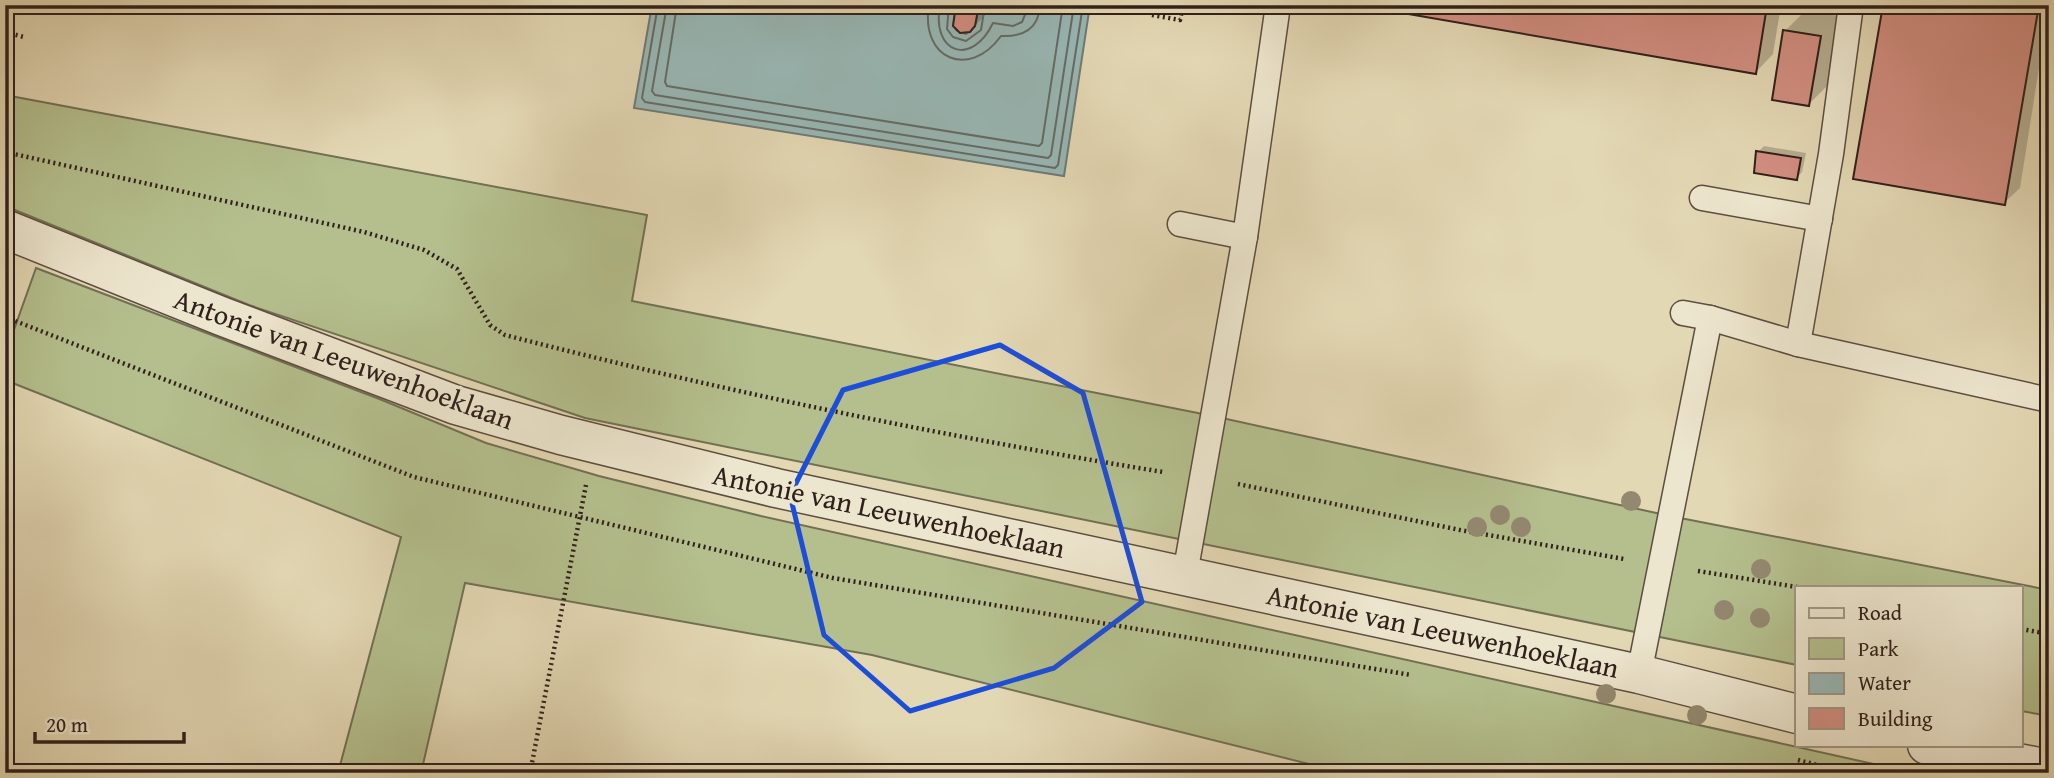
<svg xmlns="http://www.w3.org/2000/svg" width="2054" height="778" font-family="'Gentium Book Plus',serif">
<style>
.green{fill:#b4bf8d;stroke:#727054;stroke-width:2}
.water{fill:#98b8b6;stroke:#6e7b78;stroke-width:2}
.shadow{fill:#0003}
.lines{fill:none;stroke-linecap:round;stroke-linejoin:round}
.shore{stroke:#646c68;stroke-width:2}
.building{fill:#d28e81;stroke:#30201b;stroke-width:2}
.lane-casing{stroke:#5d4e41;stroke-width:27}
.street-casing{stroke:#5d4e41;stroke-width:41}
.path{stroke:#30201b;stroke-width:4.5;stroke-dasharray:2 3.5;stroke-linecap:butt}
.lane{stroke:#ede6ce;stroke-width:24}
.street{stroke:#ede6ce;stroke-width:38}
.tree{fill:#938970}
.marked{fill:none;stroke:#1d4ed8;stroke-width:5;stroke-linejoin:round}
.labels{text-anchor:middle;stroke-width:7;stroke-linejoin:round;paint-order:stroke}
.street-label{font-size:28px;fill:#30201b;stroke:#ede6ce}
</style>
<rect width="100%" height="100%" fill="#e3d8b4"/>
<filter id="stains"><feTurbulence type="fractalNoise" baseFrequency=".00286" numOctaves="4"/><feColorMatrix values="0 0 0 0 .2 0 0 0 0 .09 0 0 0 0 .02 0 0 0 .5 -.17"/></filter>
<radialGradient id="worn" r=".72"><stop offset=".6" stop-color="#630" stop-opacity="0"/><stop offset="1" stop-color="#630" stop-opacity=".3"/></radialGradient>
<!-- green -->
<g class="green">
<polygon points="5,95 647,215 632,301 1213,416 1670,516 2049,590 2049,716 2021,711 2021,587 1797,587 1797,665 585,418 249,305 5,206"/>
<polygon points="36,268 382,400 486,443 599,476 761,516 1914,773 1345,773 872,655 465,583 421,773 338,773 401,537 5,380 5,355"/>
</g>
<!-- water -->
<polygon class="water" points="652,5 956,5 953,26 957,31 966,34 975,26 979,5 1012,10 1014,5 1090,5 1064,176 634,108"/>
<!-- shadow -->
<g class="shadow">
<polygon points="958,5 990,5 989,11 971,30"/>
<polygon points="994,5 1016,5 1012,9"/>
<polygon points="1781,5 1773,54 1756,72 1358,6"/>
<polygon points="1885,5 2049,5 2020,188 2004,203"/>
<polygon points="1805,11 1840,16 1829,84 1809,104 1785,31"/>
<polygon points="1764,146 1806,153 1802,172 1797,178 1758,152"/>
</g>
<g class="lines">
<!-- shore -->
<g class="shore">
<polyline points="658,5 642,98 645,102 1055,168 1058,165 1083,5"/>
<polyline points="667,5 652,91 655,95 1048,158 1051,155 1074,5"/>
<polyline points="677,5 665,82 667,86 1039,146 1042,143 1063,5"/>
<path d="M929,5C920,59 969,80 1001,36C1023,37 1039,29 1040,5"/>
<path d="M940,5C931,54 972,67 993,23L1013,26L1022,22L1029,5"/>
<polyline points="949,5 947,29 953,37 966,41 981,30 985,5"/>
</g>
</g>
<!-- building -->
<g class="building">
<polygon points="956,5 979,5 975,26 970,32 960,33 953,26"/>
<polygon points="1356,5 1747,5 1746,9 1766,12 1756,74"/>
<polygon points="1883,5 2039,5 2005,205 1853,179"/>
<polygon points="1783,30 1821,36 1809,106 1772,100"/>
<polygon points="1756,151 1801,158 1797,180 1754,173"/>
</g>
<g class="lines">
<defs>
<g id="lane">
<polyline points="1702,198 1820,219"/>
<polyline points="1180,224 1245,237"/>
<polyline points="1683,313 1710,318 1798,344 2049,400"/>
<polyline points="1798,344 1831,154 1851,5"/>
<polyline points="1185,574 1245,237 1278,5"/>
<polyline points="1639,674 1710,318"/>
</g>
<g id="street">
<polyline points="5,229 221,316 456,405 561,435 776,488 1639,674 1797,714"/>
<polyline points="1927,745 2049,769"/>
</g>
</defs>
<!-- lane casing -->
<use href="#lane" class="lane-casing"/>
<!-- street casing -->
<use href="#street" class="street-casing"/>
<!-- path -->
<g class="path">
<polyline points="1200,5 1238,12"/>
<polyline points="1152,15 1180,20 1183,5"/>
<polyline points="5,32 24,37"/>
<path d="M5,152L364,232L424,250L457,269L490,325L505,335C722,391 942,436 1163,472"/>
<polyline points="5,317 414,477 833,578 1411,675"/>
<polyline points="1238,484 1460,530 1624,559"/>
<polyline points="1698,571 1797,587"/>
<polyline points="2021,629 2049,634"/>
<polyline points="1798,760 1848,773"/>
<polyline points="530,773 586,485"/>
</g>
<!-- lane -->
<use href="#lane" class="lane"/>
<!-- street -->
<use href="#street" class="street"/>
</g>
<!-- trees -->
<g class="tree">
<circle cx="1631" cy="501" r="10"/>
<circle cx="1500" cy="515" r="10"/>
<circle cx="1477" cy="527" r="10"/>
<circle cx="1521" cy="527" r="10"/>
<circle cx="1761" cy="569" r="10"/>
<circle cx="1724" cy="610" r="10"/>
<circle cx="1760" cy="618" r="10"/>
<circle cx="1606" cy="694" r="10"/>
<circle cx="1697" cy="715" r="10"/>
</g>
<!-- marked area -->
<path class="marked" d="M1000,345L1083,393L1142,602L1054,668L910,711L824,635L790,495L843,390Z"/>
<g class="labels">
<!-- street labels -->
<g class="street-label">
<text transform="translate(344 359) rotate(20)" y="10">Antonie van Leeuwenhoeklaan</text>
<text transform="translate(889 511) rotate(12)" y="10">Antonie van Leeuwenhoeklaan</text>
<text transform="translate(1443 631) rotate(12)" y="10">Antonie van Leeuwenhoeklaan</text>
</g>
</g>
<!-- margin -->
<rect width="2054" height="778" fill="none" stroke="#e3d8b4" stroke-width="28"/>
<rect x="7" y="7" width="2040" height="764" fill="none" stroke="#30201b" stroke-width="3.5"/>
<rect x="14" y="14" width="2026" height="750" fill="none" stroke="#30201b" stroke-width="2"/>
<!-- legend -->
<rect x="1795" y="586" width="228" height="161" fill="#ede6ce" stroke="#a19786" stroke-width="2"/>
<rect x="1809" y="608" width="35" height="10" fill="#ede6ce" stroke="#a19786" stroke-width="2"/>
<text x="1858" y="620" font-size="21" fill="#30201b">Road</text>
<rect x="1809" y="638" width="35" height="21" fill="#b4bf8d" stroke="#a19786" stroke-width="2"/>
<text x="1858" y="656" font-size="21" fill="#30201b">Park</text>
<rect x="1809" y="673" width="35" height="21" fill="#98b8b6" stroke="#a19786" stroke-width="2"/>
<text x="1858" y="690" font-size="21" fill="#30201b">Water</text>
<rect x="1809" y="708" width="35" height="21" fill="#d28e81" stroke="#a19786" stroke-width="2"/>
<text x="1858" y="726" font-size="21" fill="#30201b">Building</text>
<!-- scale -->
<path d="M35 732v10h149v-10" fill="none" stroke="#30201b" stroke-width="3.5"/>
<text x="46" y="732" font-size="21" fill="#30201b" stroke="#ede6ce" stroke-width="5" paint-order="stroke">20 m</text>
<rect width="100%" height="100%" filter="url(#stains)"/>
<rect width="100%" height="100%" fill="url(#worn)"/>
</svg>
